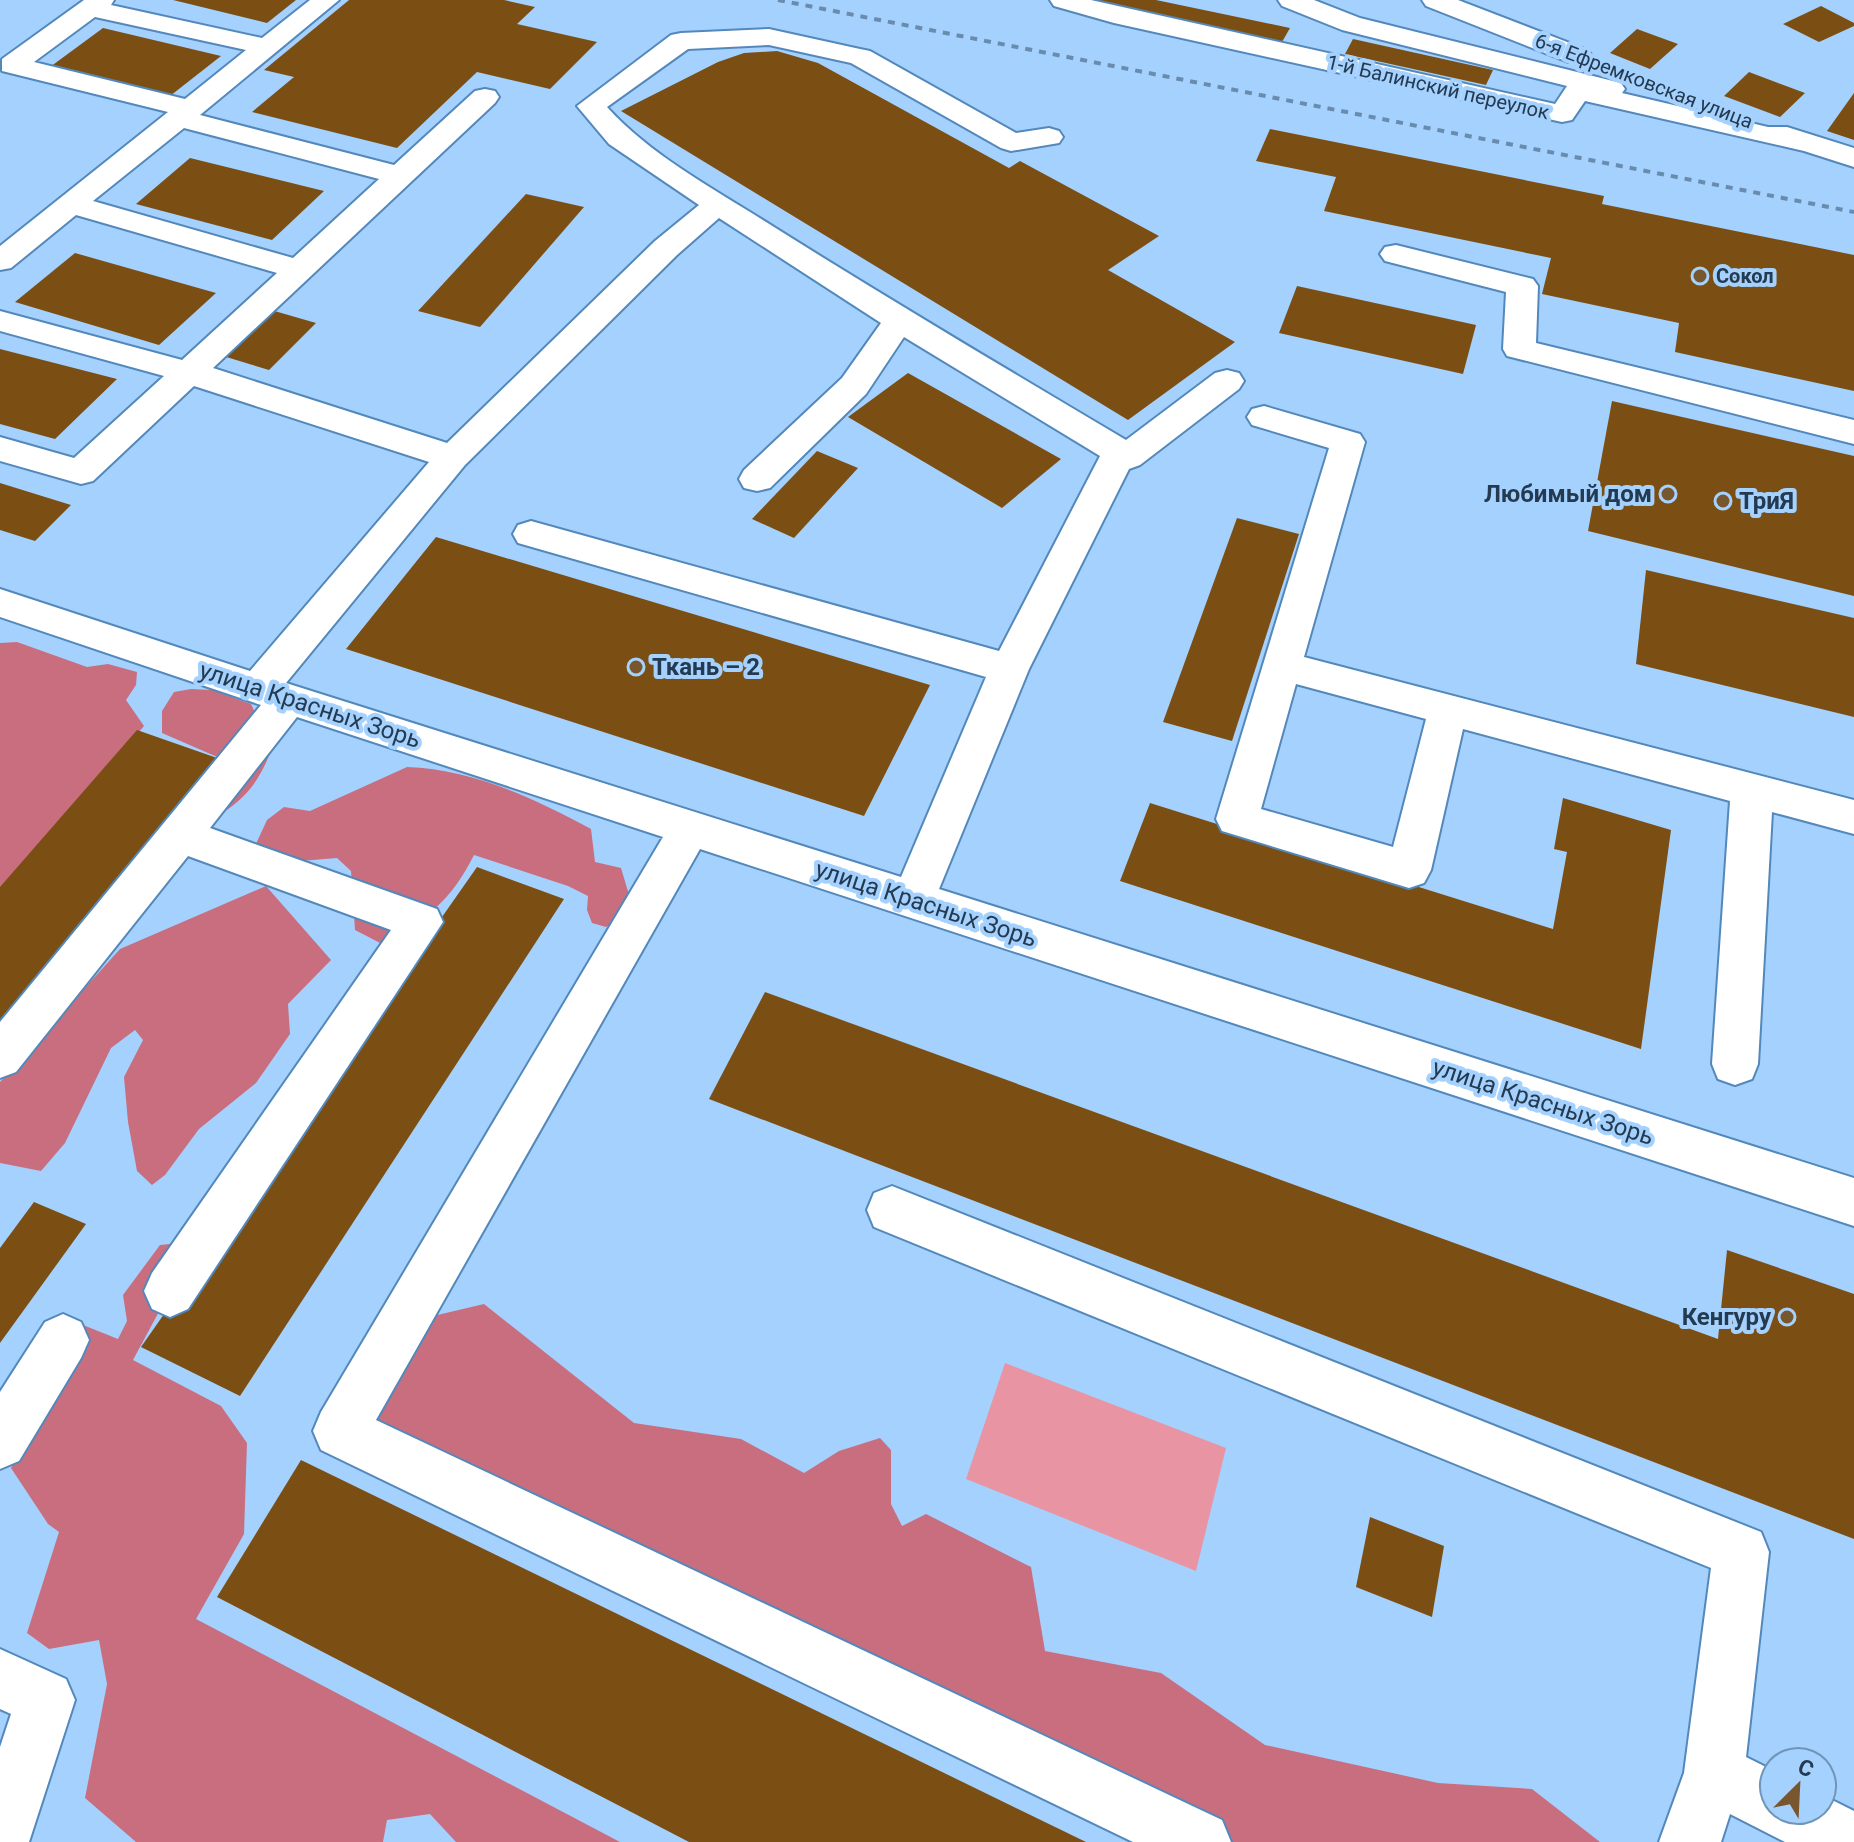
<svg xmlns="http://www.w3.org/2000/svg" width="1854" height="1842" font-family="Roboto,sans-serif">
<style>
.green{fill:#e994a2}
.forest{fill:#c96e7f}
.building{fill:#7b4f13}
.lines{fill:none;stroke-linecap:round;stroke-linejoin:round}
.minor-casing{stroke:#5388bb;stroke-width:4}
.minor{fill:#fff;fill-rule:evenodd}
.rail{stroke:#698cae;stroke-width:4;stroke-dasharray:7 7;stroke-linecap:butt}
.poi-dot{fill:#78562e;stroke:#a5d1fe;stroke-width:3}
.labels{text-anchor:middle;stroke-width:8;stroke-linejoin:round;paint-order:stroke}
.far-street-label{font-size:20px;fill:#233a50;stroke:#a5d1fe}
.far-poi-label{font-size:20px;font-weight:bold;fill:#233a50;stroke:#a5d1fe;text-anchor:start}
.poi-label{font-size:24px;font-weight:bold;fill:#233a50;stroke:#a5d1fe;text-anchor:end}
.street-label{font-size:24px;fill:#233a50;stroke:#a5d1fe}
</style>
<rect width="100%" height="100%" fill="#a5d1fe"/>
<!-- green -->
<polygon class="green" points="1005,1363 1226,1448 1196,1571 966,1479"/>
<!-- forest -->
<g class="forest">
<polygon points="17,642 87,667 108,664 137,672 136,685 126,700 144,726 0,892 0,643"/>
<path d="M191,689L212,690L251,704L272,749C259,780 249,796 221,814L238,766L162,733V711L174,692Z"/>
<path d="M407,767C472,769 533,798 591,829L595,862L621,868L630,898L620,921L606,927L592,923L587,910L588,896L568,886L474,855C451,901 426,920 382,944L355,930L351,871L337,858L276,863L254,848L267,820L284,807L310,811Z"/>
<polygon points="266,886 331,960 288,1004 290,1034 256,1083 199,1129 165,1175 152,1185 137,1171 128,1122 124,1077 143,1040 135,1030 111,1048 65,1143 41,1171 0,1163 0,1082 120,949"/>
<polygon points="197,1241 133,1360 221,1406 247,1443 244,1534 196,1619 620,1842 456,1842 430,1814 387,1820 383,1842 136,1842 85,1798 107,1684 99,1640 49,1649 27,1633 59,1532 48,1524 11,1468 83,1325 118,1339 127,1321 123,1295 160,1245"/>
<polygon points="484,1304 634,1423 741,1439 804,1473 839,1451 880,1438 891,1450 891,1504 902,1526 926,1514 1031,1567 1045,1651 1161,1673 1265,1745 1438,1783 1532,1789 1600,1842 1216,1842 340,1431 412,1321"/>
</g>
<!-- building -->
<g class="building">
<polygon points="173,0 296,0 267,23"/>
<polygon points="349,0 504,0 535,7 517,24 597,42 550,89 477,72 397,148 252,112 294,77 264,70"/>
<polygon points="1092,0 1156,0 1290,28 1282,42"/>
<polygon points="1821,6 1854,23 1854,26 1819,42 1783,24"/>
<polygon points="103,28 221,56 170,96 50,67"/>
<polygon points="1637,29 1678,44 1650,69 1610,53"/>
<polygon points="1353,39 1493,70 1486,85 1345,54"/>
<polygon points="777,51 818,63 1009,168 1020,161 1159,236 1108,270 1235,342 1128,420 621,111 718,62 744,53"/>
<polygon points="1749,72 1805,93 1780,117 1724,96"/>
<polygon points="1854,93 1854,140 1827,131"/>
<polygon points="1270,129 1604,196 1602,204 1854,255 1854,391 1675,352 1679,323 1542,294 1551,258 1324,211 1336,177 1256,161"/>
<polygon points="190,158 324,191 272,240 136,204"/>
<polygon points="526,194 584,207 480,327 418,311"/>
<polygon points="75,253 216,293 159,345 15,302"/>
<polygon points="1297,286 1476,325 1463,374 1279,333"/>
<polygon points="271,310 316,323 269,370 223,356"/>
<polygon points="0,349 117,379 55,439 0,424"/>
<polygon points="908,373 1061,459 1002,508 848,417"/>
<polygon points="1612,401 1854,456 1854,596 1588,531"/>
<polygon points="817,451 858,468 794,538 752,519"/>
<polygon points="0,483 71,505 35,541 0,530"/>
<polygon points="1237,518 1299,534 1232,741 1163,722"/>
<polygon points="436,537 930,685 864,816 346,649"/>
<polygon points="1646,570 1854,618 1854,717 1636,664"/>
<polygon points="137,730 217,758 0,1021 0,887"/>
<polygon points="1563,798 1671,830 1641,1049 1120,881 1150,803 1553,929 1567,852 1554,849"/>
<polygon points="477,867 564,899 240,1396 141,1347"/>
<polygon points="765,992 1718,1339 1727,1250 1854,1294 1854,1539 709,1099"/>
<polygon points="34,1202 86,1224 0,1343 0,1248"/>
<polygon points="301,1460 1086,1842 689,1842 217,1597"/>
<polygon points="1370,1517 1444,1546 1432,1617 1356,1587"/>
</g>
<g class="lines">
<defs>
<g id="minor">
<path d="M84,0H114L111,5L262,38L310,0H339L200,115L394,165L475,91L485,89L495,91L499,97L495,103L213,368L447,443L655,241L699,205L609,144L577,106L671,35L681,33L769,29L860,49L870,51L1016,133L1049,128L1059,131L1063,137L1059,143L1011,151L1001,148L851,63L769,45L688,49L607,107C652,157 718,191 774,227C890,300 1008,370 1126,440L1215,373L1227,370L1239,373L1244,381L1239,389L1140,465L1129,469L1029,669L939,889L1854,1178V1226L700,849L376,1420L1222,1820L1231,1842H1133L321,1450L313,1431L321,1412L663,837L297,717L210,828L437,909L443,922L188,1309L170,1317L152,1309L144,1291L152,1273L391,930L188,856L16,1072L0,1078V1022L261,705L0,617V589L250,671L429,462L194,386L93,481L81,484L0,461V437L74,458L164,376L0,331V311L182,360L277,273L76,215L11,268L0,270V246L168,112L2,71V59ZM95,17L246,50L185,99L34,62ZM184,128L379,179L293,258L93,201ZM719,218L881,323L842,378L744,470L739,479L744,488L757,491L770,488L866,394L904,337L1100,456L999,651L531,521L518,525L513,534L518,543L986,677L901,877L286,683L465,465L677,255Z"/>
<polygon points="1050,0 1091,0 1555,104 1567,86 1342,30 1282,6 1278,0 1314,0 1360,18 1621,83 1625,89 1622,93 1768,127 1787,127 1854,148 1854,167 1804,151 1585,101 1572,120 1562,122 1114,23 1054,6"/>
<polygon points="1422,0 1458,0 1588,50 1592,56 1588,62 1568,62 1426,6"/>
<polygon points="1396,245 1533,279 1538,286 1536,343 1854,420 1854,444 1507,356 1503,349 1506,292 1385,261 1380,254 1385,247"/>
<path d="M1264,406L1360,434L1365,442L1304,657L1854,800V834L1772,812L1758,1064L1752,1079L1735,1085L1718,1079L1712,1064L1730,801L1463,729L1431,870L1424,883L1409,888L1222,831L1216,819L1329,448L1252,425L1247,417L1252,409ZM1296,684L1426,719L1393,847L1261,809Z"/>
<polygon points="892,1186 1761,1532 1769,1552 1746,1757 1774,1771 1774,1810 1822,1810 1822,1795 1854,1811 1854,1842 1785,1842 1730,1814 1721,1842 1659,1842 1684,1773 1711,1568 874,1227 867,1210 874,1193"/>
<polygon points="63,1314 81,1322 89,1340 81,1358 19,1461 0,1469 0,1392 45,1322"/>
<polygon points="0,1649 66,1679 75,1700 29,1842 0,1842 0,1747 11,1714 0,1709"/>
</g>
</defs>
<!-- minor casing -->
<use href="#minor" class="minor-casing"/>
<!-- minor -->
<use href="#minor" class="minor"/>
<!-- rail -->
<polyline class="rail" points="778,0 1854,212"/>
</g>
<!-- markers -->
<g class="poi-dot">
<circle cx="1700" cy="276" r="8"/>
<circle cx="1668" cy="494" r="8"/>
<circle cx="1723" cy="501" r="8"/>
<circle cx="636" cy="667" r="8"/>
<circle cx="1787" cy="1317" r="8"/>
</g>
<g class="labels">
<!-- far-street labels -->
<g class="far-street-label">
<text transform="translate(1644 81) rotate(21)" y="7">6-я Ефремковская улица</text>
<text transform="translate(1438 87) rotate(13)" y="7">1-й Балинский переулок</text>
</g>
<!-- far-poi labels -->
<g class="far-poi-label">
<text x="1716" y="283">Сокол</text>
</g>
<!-- poi labels -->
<g class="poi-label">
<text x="1652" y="502">Любимый дом</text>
<text x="1739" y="509" text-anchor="start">ТриЯ</text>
<text x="652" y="675" text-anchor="start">Ткань – 2</text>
<text x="1771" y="1325">Кенгуру</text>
</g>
<!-- street labels -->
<g class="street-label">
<text transform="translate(310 705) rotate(18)" y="8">улица Красных Зорь</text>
<text transform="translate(926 904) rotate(18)" y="8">улица Красных Зорь</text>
<text transform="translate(1543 1102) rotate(18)" y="8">улица Красных Зорь</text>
</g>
</g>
<!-- north arrow -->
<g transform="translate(1798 1786) rotate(24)"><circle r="38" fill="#a5d1fe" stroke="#7195b8" stroke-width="2"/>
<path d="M0-6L14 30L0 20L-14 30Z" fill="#78562e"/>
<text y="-12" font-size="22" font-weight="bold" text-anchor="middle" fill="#233a50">С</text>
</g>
</svg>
